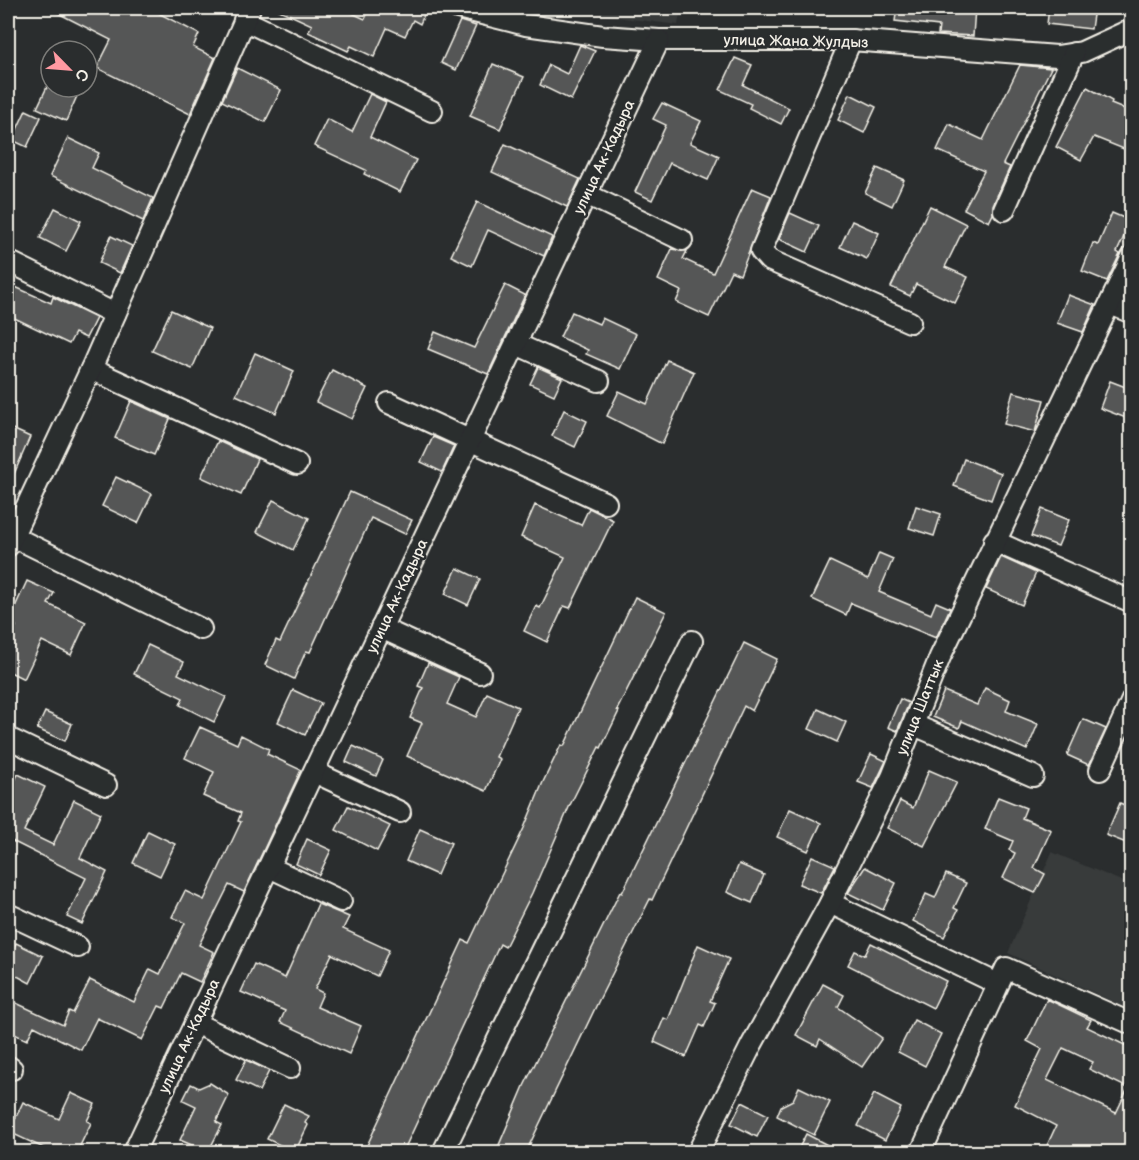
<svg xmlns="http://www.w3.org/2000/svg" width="1139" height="1160" font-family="'Balsamiq Sans',sans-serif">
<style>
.built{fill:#373a3a}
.building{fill:#555756;stroke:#f4f1e8;stroke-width:1.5;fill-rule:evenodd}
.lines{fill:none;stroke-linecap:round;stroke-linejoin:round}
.minor-casing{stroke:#f4f1e8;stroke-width:24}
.minor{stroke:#2a2d2e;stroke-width:20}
.labels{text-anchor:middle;stroke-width:5;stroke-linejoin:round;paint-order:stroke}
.street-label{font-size:15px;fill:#f4f1e8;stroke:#2a2d2e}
</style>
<rect width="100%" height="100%" fill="#2a2d2e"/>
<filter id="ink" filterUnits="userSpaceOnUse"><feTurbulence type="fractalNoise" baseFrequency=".0167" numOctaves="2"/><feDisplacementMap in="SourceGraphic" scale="12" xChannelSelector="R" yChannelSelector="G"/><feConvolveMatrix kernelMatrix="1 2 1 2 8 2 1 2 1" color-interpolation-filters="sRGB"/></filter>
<g filter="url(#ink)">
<!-- built -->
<g class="built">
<polygon points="545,8 681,8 678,25"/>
<polygon points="1052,852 1131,885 1131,1010 1008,953"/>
</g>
<!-- building -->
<g class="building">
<polygon points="48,8 149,8 199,34 193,47 215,58 190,114 97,68 111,40"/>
<polygon points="275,8 341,8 365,19 370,8 427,8 420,24 413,20 405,36 387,28 374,57 351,46 348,51 308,32 312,25"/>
<polygon points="897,8 975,8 973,36 938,34 939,26 895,21"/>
<polygon points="1049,8 1094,8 1091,29 1047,24"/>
<polygon points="460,21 476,26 456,70 441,63"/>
<polygon points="580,45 595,51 571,100 540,85 549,65 567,74"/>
<polygon points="735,58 752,65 743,85 789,108 781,124 749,108 751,104 720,90"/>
<polygon points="493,64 524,77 500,129 470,116"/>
<polygon points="1020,65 1051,68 1003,164 1010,167 993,205 993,214 989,222 964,209 984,171 937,150 949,124 983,140"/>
<polygon points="237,68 281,90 265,122 222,101"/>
<polygon points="47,87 81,87 66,121 37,108"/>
<polygon points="1087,87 1112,101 1111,104 1131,112 1131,152 1094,137 1081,160 1056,147"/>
<polygon points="370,94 386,102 370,137 416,160 400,192 364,174 366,170 314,146 327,119 352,132"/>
<polygon points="850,94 876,107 864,133 838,120"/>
<polygon points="662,103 701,121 690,143 719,156 708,180 670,163 652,200 635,192 666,125 653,119"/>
<polygon points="26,110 41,117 27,147 12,140"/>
<polygon points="68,138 99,153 92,168 153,198 143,221 50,176"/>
<polygon points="505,144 580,179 567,207 492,172"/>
<polygon points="877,168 904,180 892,206 865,193"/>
<polygon points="752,188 771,196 740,275 731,271 709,317 676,302 681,291 658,280 672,249 687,251 683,259 713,273"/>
<polygon points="477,202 552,237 544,256 488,230 472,266 451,256"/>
<polygon points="930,206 966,224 945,267 968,277 955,303 916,284 910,296 891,287"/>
<polygon points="55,208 81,221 66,251 40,238"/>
<polygon points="790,213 819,226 807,252 779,239"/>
<polygon points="1112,213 1131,221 1117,252 1120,254 1107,281 1082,271 1093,243 1098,245"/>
<polygon points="852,221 879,233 867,259 840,247"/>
<polygon points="111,236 132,246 120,273 99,263"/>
<polygon points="505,285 525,295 488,374 428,349 435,332 474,348"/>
<polygon points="13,286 51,303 53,297 96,318 86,338 75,333 69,344 8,315 8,297"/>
<polygon points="1068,295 1095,305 1083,332 1057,323"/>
<polygon points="171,310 210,328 192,369 152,351"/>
<polygon points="572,312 599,324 602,318 636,334 620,369 586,354 588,350 560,337"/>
<polygon points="255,353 294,371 276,413 236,395"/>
<polygon points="667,360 694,372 662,444 607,416 619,391 647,404"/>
<polygon points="538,367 562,378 554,395 530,384"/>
<polygon points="332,370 367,388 352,419 316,402"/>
<polygon points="1110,381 1131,389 1131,420 1100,408"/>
<polygon points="1013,392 1044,400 1035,432 1004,424"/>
<polygon points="131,401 170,419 154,455 115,438"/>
<polygon points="564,410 587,421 575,447 552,436"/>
<polygon points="8,427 30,437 8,488"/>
<polygon points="433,437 454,446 442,472 421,462"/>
<polygon points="218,441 257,459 241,495 201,477"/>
<polygon points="964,459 1001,473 991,500 954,486"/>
<polygon points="116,477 152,494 138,523 102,506"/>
<polygon points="350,492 412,520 405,534 371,518 310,652 306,651 294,679 265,665 276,640 280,642"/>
<polygon points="273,500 309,518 293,550 257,532"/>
<polygon points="535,505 581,525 589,508 613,520 570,608 564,606 547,642 524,631 536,606 540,608 565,557 521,537"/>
<polygon points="916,506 941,514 934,536 909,528"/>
<polygon points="1042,509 1069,520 1058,546 1031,536"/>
<polygon points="879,553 893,559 879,592 931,614 936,602 950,608 936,638 851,603 846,615 812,599 830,561 868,579"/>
<polygon points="1001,557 1036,573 1022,605 986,589"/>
<polygon points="457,568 480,579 468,605 445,594"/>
<polygon points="27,581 54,593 48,604 86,622 71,655 42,641 24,679 8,671 8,644 16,626 8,622"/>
<polygon points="635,597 666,612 617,710 619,711 601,748 599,747 570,805 532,893 505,947 500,944 403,1152 364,1152 463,940 469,943 524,828 543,782 561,745 564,746"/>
<polygon points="744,643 777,659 752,711 744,706 652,900 650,899 600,998 526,1152 496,1152 524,1086 620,892 622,893"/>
<polygon points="148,645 184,662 178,674 226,697 214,722 180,705 183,698 134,674"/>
<polygon points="428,663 459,677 447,704 476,717 487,693 518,707 496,757 500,759 486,791 407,756 422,723 410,718 423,688 418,686"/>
<polygon points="985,688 1010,700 1006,711 1038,724 1027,750 962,721 959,728 933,717 944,691 977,705"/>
<polygon points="293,690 321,703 305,735 278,722"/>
<polygon points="900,699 909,703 897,731 888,727"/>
<polygon points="818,709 846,722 837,742 809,729"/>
<polygon points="45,712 72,724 65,741 37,729"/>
<polygon points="1083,719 1106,729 1089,765 1067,755"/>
<polygon points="200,727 237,744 241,735 269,749 267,754 301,770 244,892 229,885 199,945 214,952 200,982 181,973 164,1008 159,1006 142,1040 97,1018 81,1050 34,1026 27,1040 8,1031 8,1011 12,1001 63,1025 69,1011 73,1013 90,980 134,1002 150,969 160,974 185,923 172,917 185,891 204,900 241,822 238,821 241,813 203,796 214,772 185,758"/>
<polygon points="353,746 383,760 376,776 346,762"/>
<polygon points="871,754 886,761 873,788 858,782"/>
<polygon points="929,770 957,782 924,846 887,828 900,801 913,808"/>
<polygon points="18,774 45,787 24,831 53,845 74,800 101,813 80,858 107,872 82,924 67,917 86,878 8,839 8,796"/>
<polygon points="998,797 1026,808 1022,818 1051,830 1034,868 1045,874 1035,893 1003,878 1015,853 1009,850 1013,841 985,829"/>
<polygon points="1120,803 1131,808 1131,845 1106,835"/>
<polygon points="348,806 390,826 377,851 336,830"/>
<polygon points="790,809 821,823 808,851 777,837"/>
<polygon points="420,829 451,843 437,875 406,861"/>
<polygon points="148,831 175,844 160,876 133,863"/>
<polygon points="307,839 331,850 319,875 296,864"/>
<polygon points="812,856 835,866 821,893 799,884"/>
<polygon points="739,864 764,875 752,903 727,892"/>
<polygon points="865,867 896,883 883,910 848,893"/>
<polygon points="946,874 966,883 954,908 958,910 944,937 913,921 926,894 935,898"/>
<polygon points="318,904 349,917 343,929 389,950 377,976 332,954 315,989 323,993 317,1007 361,1026 349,1054 280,1022 285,1011 241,992 254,964 285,978"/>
<polygon points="16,943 43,956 30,983 8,971 8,960"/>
<polygon points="871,943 946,981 933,1008 848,965 855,951 865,955"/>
<polygon points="698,945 729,959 710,1001 715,1003 704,1027 700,1025 686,1057 654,1042 664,1018 668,1020"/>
<polygon points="823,984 844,995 838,1007 882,1038 862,1067 820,1039 817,1046 796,1035"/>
<path d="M1047,999L1091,1020L1087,1027L1131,1048V1152H1044L1056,1126L1015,1105L1042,1049L1027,1041ZM1063,1048L1093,1062L1089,1069L1128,1088L1116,1113L1047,1080Z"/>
<polygon points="914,1020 941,1034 925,1066 898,1052"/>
<polygon points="246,1060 269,1071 259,1091 236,1080"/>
<polygon points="210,1083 229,1095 216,1122 222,1125 208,1152 180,1140 196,1106 183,1100 191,1084 199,1088"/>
<polygon points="799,1087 830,1102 814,1135 777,1116 781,1106 793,1100"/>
<polygon points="71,1093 95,1104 87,1121 91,1123 77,1152 52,1152 9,1132 23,1102 59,1119"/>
<polygon points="874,1094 901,1108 885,1140 858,1126"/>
<polygon points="742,1102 768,1115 757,1137 731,1124"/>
<polygon points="284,1104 309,1116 305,1123 308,1125 295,1152 267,1139"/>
<polygon points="806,1134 841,1152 797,1152"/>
</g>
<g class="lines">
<defs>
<g id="minor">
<polyline points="458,8 526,25 603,36 659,40 851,40 1057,56 1082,52 1132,29"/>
<polyline points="244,20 432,111"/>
<polyline points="851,40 761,251 769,260 910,322"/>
<polyline points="586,194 682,240"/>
<polyline points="1004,210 1074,53"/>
<polyline points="8,261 115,314"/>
<polyline points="1110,304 1132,313"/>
<polyline points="516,344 599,381"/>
<polyline points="91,369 297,464"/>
<polyline points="389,403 606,503"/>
<polyline points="12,536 201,629"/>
<polyline points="994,541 1132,602"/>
<polyline points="8,546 91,369 250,8"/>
<polyline points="381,628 480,673"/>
<polyline points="914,725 1033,776"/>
<polyline points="8,738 106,785"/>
<polyline points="1100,770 1132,700"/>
<polyline points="314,772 400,812"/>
<polyline points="269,867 341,901"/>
<polyline points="830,903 998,984"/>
<polyline points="8,914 78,947"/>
<polyline points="195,1023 290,1068"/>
<polyline points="8,1066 12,1069"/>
<polyline points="134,1152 659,40"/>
<polyline points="443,1152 692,641"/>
<polyline points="698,1152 752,1044 830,903 892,777 940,657 1132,257"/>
<polyline points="921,1152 1006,968 1132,1024"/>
</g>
</defs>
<!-- minor casing -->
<use href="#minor" class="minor-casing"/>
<!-- minor -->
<use href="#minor" class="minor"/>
</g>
</g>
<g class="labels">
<!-- street labels -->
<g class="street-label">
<text transform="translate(796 41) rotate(1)" y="5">улица Жана Жулдыз</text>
<text transform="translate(604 157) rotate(-65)" y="5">улица Ак-Кадыра</text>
<text transform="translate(397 596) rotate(-65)" y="5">улица Ак-Кадыра</text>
<text transform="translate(920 707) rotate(-68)" y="5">улица Шаттык</text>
<text transform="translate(189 1036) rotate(-65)" y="5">улица Ак-Кадыра</text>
</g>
</g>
<!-- margin -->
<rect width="1139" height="1160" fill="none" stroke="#2a2d2e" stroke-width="30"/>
<rect x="15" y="15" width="1109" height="1130" fill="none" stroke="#f4f1e8" stroke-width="2" filter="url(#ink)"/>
<!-- north arrow -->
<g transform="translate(69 69) rotate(115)"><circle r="28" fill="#2a2d2e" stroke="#7b7b78" stroke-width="1.5"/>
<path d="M0-4.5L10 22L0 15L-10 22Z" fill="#ff9aa2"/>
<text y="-9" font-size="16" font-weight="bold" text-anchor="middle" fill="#f4f1e8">С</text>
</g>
</svg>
